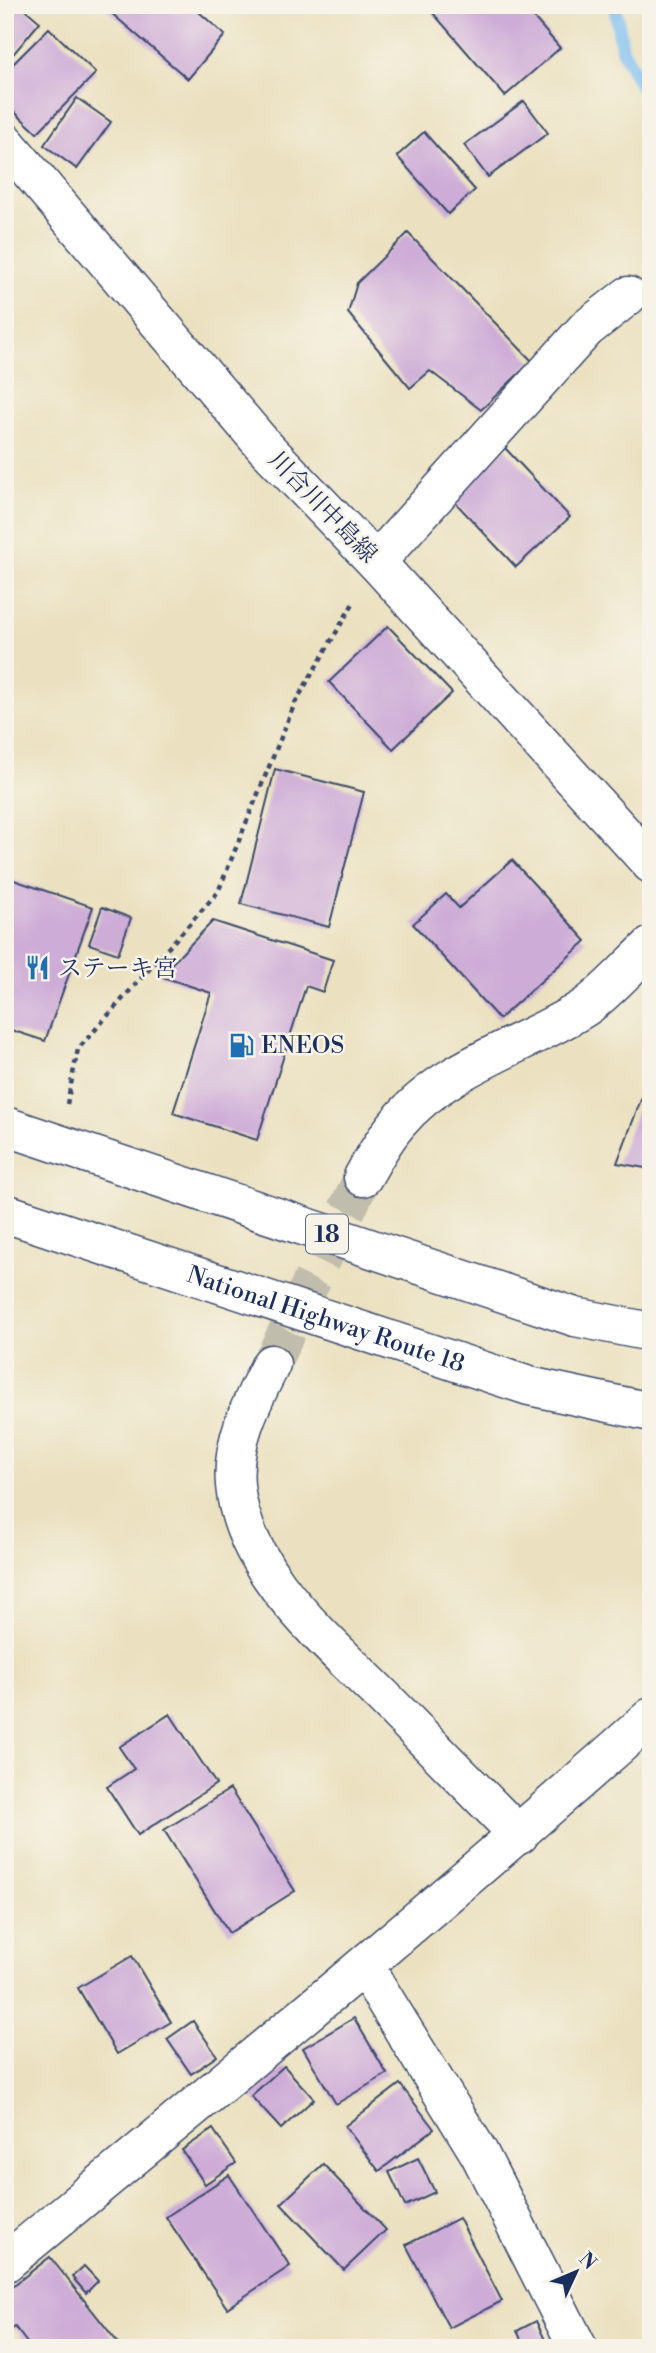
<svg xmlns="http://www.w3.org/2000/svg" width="656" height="2353" font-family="'Libre Bodoni','Noto Serif JP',serif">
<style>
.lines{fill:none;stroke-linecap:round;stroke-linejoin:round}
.stream{stroke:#7abdf0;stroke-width:14}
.building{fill:#cdacd7}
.minor-tunnel{stroke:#c1bdac;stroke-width:38;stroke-dasharray:38 19;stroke-linecap:butt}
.minor-casing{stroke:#3a4a6d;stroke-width:41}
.major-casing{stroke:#3a4a6d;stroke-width:41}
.highway-casing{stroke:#3a4a6d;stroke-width:41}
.path{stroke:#3a4a6d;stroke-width:4.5;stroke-dasharray:5 5;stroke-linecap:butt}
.minor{stroke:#fff;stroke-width:38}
.major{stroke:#fff;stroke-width:38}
.highway{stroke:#fff;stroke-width:38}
.labels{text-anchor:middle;stroke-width:5;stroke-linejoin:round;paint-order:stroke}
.shield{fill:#f7f3e8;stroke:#5d6a87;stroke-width:2}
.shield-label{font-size:23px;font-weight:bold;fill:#1b2f5e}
.street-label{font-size:24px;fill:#1b2f5e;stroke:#f7f3e8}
.poi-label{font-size:24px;fill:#1b2f5e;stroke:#f7f3e8;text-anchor:start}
</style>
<rect width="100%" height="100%" fill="#f7f3e8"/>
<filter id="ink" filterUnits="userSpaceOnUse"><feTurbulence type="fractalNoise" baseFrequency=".0143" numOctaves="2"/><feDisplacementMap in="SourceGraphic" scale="14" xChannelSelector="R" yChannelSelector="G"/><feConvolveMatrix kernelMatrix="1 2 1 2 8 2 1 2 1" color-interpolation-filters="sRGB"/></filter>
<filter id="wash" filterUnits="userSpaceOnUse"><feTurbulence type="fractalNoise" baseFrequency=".00686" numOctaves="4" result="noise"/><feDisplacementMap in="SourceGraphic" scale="28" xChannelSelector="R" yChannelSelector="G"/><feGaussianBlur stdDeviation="1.57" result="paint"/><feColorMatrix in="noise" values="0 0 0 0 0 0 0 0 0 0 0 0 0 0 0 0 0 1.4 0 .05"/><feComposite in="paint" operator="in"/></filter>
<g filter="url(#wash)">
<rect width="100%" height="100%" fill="#ebe1c0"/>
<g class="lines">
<!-- stream -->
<polyline class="stream" points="615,5 622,49 651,104"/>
</g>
<g id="blocks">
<!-- building -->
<g class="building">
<polygon points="5,5 20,5 40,22 5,64"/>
<polygon points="102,5 191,5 225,35 188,79"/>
<polygon points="426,5 523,5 560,48 505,96"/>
<polygon points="49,28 96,73 37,133 5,103 5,72"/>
<polygon points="77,98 111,122 77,169 44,145"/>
<polygon points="524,101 548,133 488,177 464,145"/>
<polygon points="424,132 475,190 448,214 397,156"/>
<polygon points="408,233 532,361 481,410 430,371 410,388 348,313 357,283"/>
<polygon points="505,448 570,517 516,567 451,498"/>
<polygon points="388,626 452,693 393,749 329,682"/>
<polygon points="275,769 364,792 329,927 241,904"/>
<polygon points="512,860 586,941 499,1019 413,924 446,894 459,908"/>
<polygon points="5,877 93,907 45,1041 5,1028"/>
<polygon points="102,907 131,918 118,954 89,944"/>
<polygon points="213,921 333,960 323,992 306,986 257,1140 173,1113 211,993 160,976"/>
<polygon points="650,1076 651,1169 617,1163"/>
<polygon points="170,1714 216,1784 138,1835 107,1787 134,1769 119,1747"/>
<polygon points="230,1789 295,1891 229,1933 164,1830"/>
<polygon points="132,1956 171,2022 117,2054 78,1988"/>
<polygon points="354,2018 387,2074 336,2104 303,2048"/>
<polygon points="193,2021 217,2056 191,2074 167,2039"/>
<polygon points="284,2066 314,2099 281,2129 251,2096"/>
<polygon points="400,2084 434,2129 379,2171 345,2126"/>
<polygon points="213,2129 236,2163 205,2184 182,2150"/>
<polygon points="418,2158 435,2192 405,2206 389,2172"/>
<polygon points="323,2164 386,2230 344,2270 281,2204"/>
<polygon points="229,2175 290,2266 227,2308 166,2217"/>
<polygon points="459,2218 502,2301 449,2328 406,2245"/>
<polygon points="50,2257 122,2348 31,2348 15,2327 5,2334 5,2292"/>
<polygon points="84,2266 98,2281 86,2293 72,2277"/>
<polygon points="536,2321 549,2348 525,2348 517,2331"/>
</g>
</g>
</g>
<g filter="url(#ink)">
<use href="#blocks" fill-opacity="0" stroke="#3a4a6d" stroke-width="2"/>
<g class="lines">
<!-- minor-tunnel -->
<polyline class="minor-tunnel" points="271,1364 363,1177"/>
<defs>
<g id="minor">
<polyline points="376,562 586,329 628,296"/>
<path d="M363,1177C374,1158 384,1139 398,1123C445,1066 524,1046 584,1008C604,995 632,964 651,946"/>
<path d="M271,1364C252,1402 231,1441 235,1485C243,1574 329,1642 388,1702C431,1746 475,1790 519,1835"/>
<polyline points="364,1966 479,2153 578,2348"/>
<path d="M5,2263C223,2083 440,1905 651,1717"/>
</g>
<polyline id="major" points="5,142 264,446 376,562 651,864"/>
<g id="highway">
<polyline points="5,1126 575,1317 651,1332"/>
<path id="s1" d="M5,1213L529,1386L651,1412"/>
</g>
</defs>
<!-- minor casing -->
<use href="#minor" class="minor-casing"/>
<!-- major casing -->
<use href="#major" class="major-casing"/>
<!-- highway casing -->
<use href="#highway" class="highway-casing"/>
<!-- path -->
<polyline class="path" points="67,1104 78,1049 218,892 295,703 355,600"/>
<!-- minor -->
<use href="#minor" class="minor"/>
<!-- major -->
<use href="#major" class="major"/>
<!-- highway -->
<use href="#highway" class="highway"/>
</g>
</g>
<!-- icons -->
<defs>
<symbol id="restaurant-bare" viewBox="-9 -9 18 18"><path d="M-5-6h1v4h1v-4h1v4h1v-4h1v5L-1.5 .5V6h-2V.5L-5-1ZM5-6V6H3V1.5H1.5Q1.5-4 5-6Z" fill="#1f6fb2" stroke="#f7f3e8" stroke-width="2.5" paint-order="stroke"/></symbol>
<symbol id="fuel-bare" viewBox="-9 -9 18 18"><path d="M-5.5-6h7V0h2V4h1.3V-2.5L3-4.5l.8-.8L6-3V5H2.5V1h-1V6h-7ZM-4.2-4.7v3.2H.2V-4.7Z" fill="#1f6fb2" stroke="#f7f3e8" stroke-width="2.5" paint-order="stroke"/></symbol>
</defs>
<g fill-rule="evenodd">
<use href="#restaurant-bare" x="20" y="950" width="35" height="35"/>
<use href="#fuel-bare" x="224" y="1028" width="35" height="35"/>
</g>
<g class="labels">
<!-- shield labels -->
<rect class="shield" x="306" y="1214.5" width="42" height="39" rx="5"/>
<g class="shield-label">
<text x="327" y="1242">18</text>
</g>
<!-- street labels -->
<g class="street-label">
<text transform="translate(323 507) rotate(46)" y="8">川合川中島線</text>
<text dy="8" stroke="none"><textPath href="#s1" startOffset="338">National Highway Route 18</textPath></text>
</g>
<!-- poi labels -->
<g class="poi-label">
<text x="58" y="976">ステーキ宮</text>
<text x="261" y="1053">ENEOS</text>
</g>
</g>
<!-- margin -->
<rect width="656" height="2353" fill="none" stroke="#f7f3e8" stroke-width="28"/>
<!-- north arrow -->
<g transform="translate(576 2272) rotate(46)" stroke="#f7f3e8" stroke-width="5" paint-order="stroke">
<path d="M0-5L12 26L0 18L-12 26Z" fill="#1b2f5e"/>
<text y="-10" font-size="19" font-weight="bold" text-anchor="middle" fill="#1b2f5e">N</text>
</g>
</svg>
